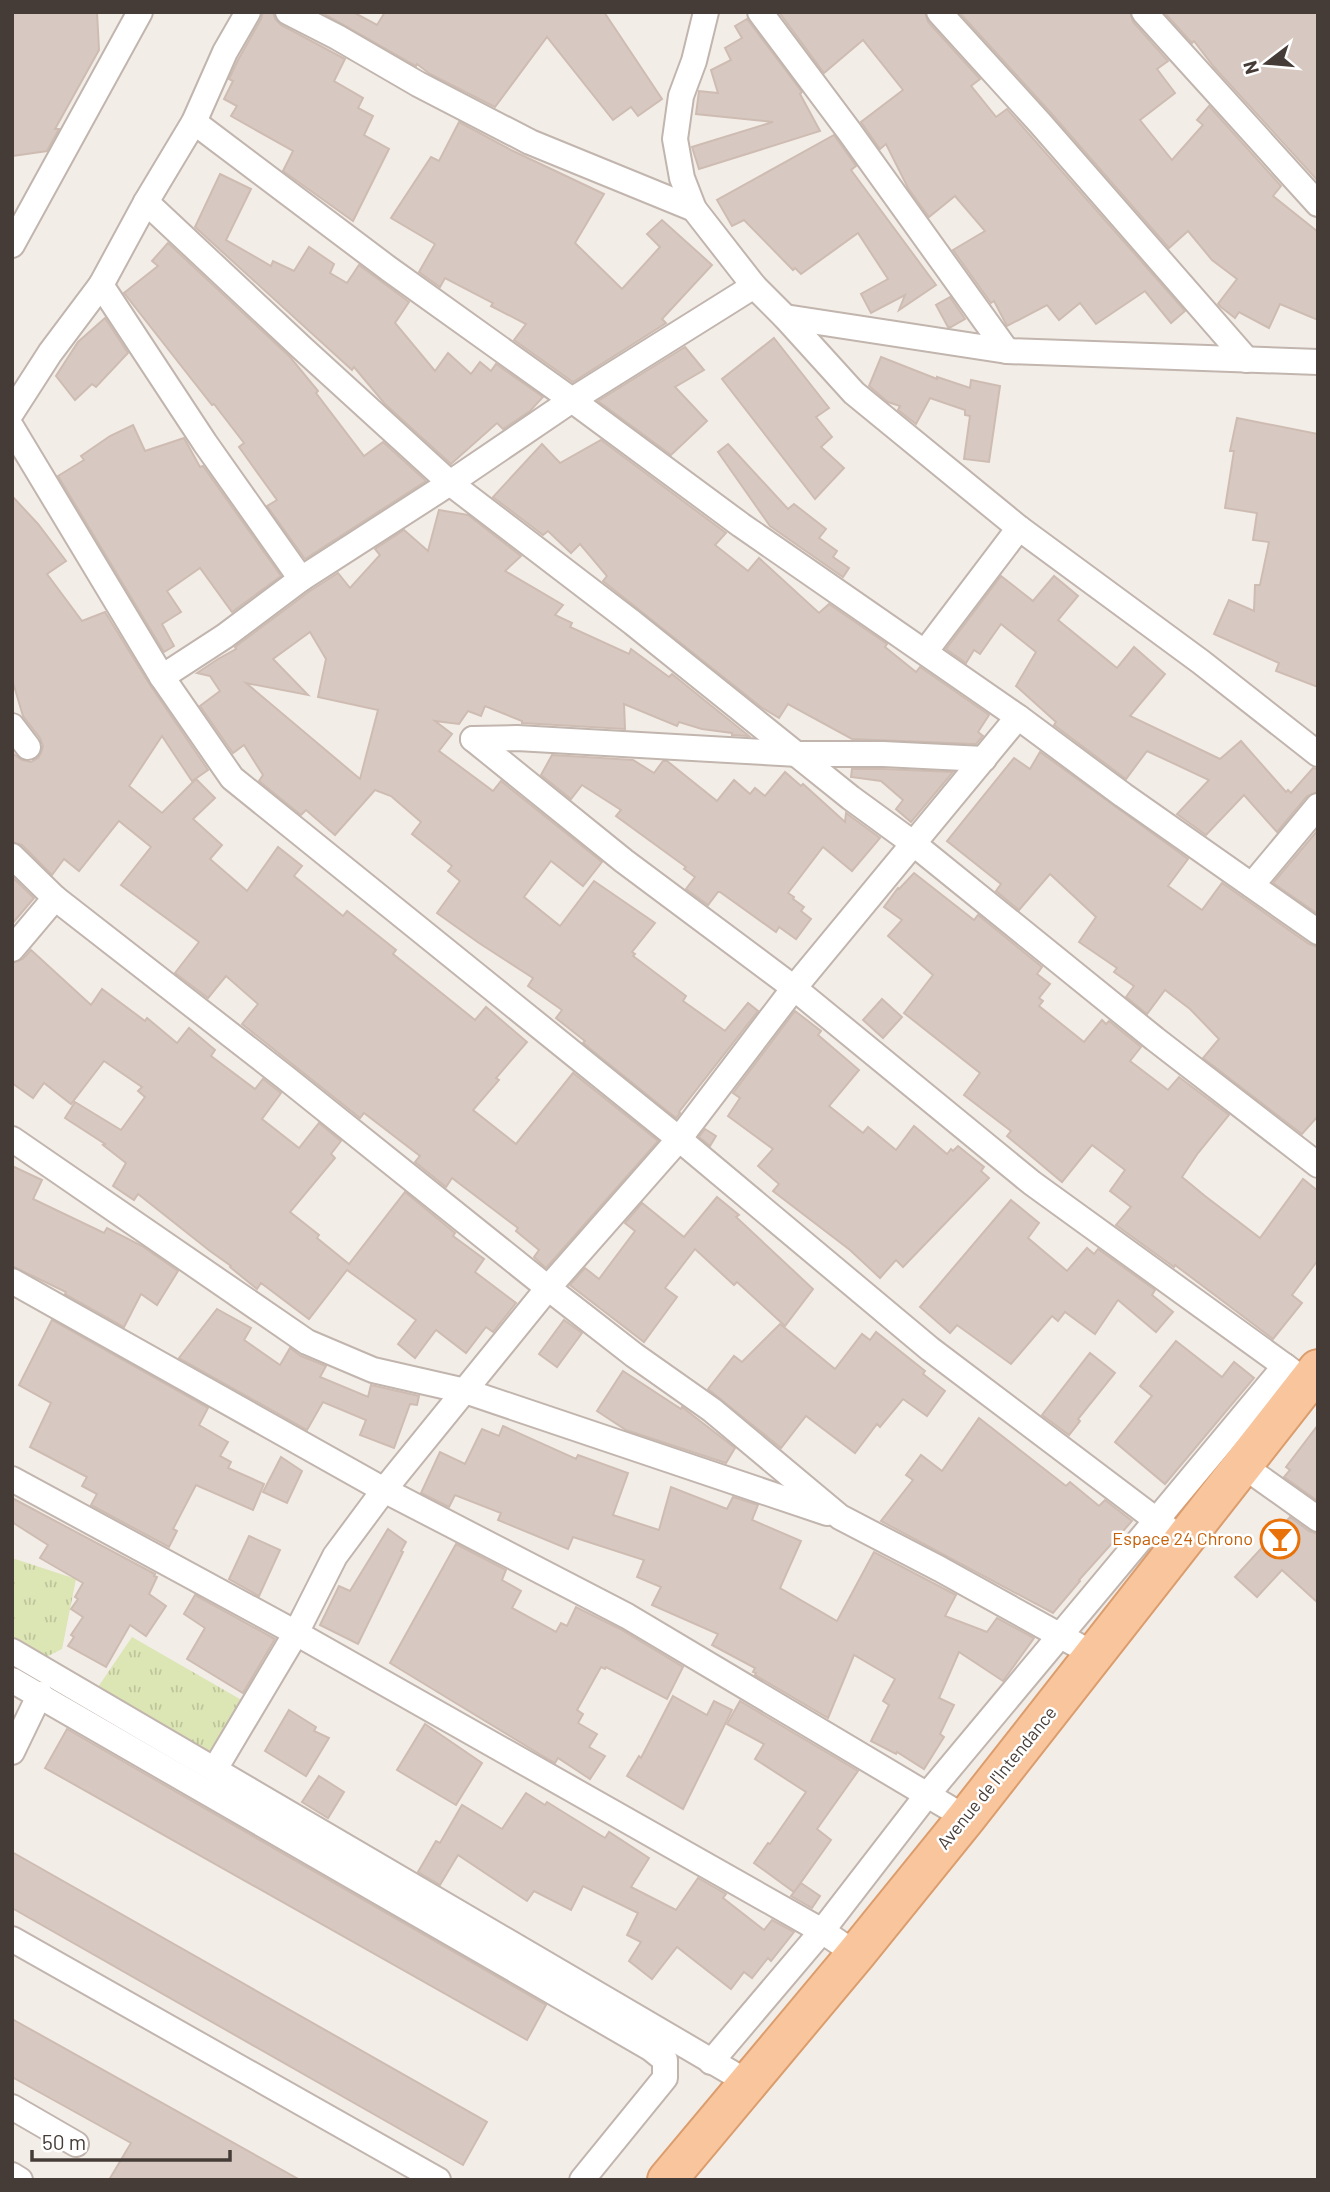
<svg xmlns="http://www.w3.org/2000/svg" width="1330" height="2192" font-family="Barlow,sans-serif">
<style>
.grass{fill:url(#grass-tufts)}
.building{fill:#d7c9c1;stroke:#cebcb2;stroke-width:2;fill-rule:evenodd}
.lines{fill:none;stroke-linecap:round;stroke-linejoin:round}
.street-casing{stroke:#c1b5ae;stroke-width:28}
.primary-casing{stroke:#dc9d6d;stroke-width:42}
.street{stroke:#fff;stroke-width:24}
.primary{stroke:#f8c59d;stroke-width:38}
.labels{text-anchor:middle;stroke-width:5;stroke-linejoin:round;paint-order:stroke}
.food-label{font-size:18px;fill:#c56008;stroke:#fff;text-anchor:end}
.street-label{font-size:18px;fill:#463c37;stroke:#fff}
</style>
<defs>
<pattern id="grass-tufts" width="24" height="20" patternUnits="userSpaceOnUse" patternTransform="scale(1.75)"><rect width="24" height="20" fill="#dce5b4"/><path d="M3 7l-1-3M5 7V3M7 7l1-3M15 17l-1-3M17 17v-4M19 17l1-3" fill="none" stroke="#bec59b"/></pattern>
</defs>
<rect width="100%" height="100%" fill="#f3ede8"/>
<!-- grass -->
<g class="grass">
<polygon points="12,1558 76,1579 62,1649 40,1660 12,1644"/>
<polygon points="132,1637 245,1702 214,1757 96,1690"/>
</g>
<!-- building -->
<g class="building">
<polygon points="12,12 97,12 99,50 55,129 59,129 47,151 12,156"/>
<polygon points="263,12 273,12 275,19 281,25 345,59 334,81 363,98 358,108 373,116 364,135 389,149 353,221 283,171 293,151 231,116 237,106 224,99 233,81 229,79 238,60 261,19"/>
<polygon points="321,12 353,12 377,25 385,12 604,12 662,99 638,116 631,107 613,120 547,37 495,107 430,74 417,64 416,66"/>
<polygon points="779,12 925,12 928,22 980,79 971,86 996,117 1007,109 1185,311 1171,323 1145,291 1096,324 1080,303 1059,320 1047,305 1007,326 994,301 991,303 953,250 985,231 955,196 929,217 908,188 886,144 880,149 861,122 903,90 863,40 824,73"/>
<polygon points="959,12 1130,12 1133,22 1168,61 1157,69 1175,93 1140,120 1172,160 1203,125 1197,120 1209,106 1281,186 1273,196 1318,232 1318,320 1280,304 1269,328 1239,312 1235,318 1221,307 1218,304 1237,279 1212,260 1188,231 1169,248 1051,113"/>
<polygon points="1164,12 1318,12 1318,181 1214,67 1194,41 1192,43"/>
<polygon points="747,19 802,92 800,94 820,131 699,169 692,147 773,122 696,114 699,91 718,93 711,70 731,60 725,48 742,38 735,26"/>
<polygon points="459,122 511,150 604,194 575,243 622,289 660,247 647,234 662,220 712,265 662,319 666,323 573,382 514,340 526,324 491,306 493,303 445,278 440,287 419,272 435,244 391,218 431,157 439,161"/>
<polygon points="834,135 856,166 851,170 936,285 899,310 905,295 871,313 861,294 888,279 858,233 801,274 795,268 793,270 744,220 732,226 717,200"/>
<polygon points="220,174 251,189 226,240 271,266 273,261 294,271 309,247 334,264 330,273 347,283 359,265 409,302 395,323 435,371 448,353 471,374 480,362 491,371 496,364 543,397 530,411 503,429 497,423 451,464 385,404 354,367 352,370 195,227"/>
<polygon points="168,243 290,357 318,391 316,393 364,456 383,442 426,481 305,559 267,506 277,500 239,447 244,443 214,404 212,405 124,293 158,266 152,261"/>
<polygon points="950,297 965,319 951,327 948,327 936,305"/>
<polygon points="105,318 128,353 96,387 92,384 75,400 56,376 78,342"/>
<polygon points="774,338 829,408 816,417 832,437 821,447 844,468 815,499 722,379"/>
<polygon points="685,347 704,370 675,387 707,421 671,455 598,401"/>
<polygon points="881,357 937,379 937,377 970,388 971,380 1000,386 989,462 964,459 970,416 965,415 965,410 930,398 916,424 898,410 900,406 888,402 869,386"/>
<polygon points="1237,418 1318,434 1318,687 1276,671 1279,663 1214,634 1229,600 1254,611 1255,585 1260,585 1269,542 1253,540 1257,513 1225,508 1234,451 1230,451"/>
<polygon points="133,425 145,451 184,438 200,467 203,466 281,576 232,612 200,568 167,591 181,612 162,624 174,646 164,652 58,476 84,460 81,456 110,436"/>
<polygon points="601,440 726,533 715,545 748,571 759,558 819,613 829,604 887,644 885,647 916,672 920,667 989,715 978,732 983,736 976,744 852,739 788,704 779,718 761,707 603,581 607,576 580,544 571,553 548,531 543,535 493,497 542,444 560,463"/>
<polygon points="728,444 788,509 794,504 826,529 819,538 837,551 833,557 849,568 843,577 770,526 718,452"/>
<polygon points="12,496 38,524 66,561 47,574 82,621 105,612 150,685 208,770 192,781 162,736 129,786 162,813 196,779 215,798 193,819 222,845 210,859 247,891 278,847 302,866 294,876 343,916 347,911 376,934 396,950 393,954 475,1020 486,1007 527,1042 496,1078 499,1080 473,1110 516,1144 573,1073 658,1141 546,1268 534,1257 539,1250 516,1231 518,1228 452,1178 446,1187 415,1162 420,1156 364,1113 360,1118 242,1024 258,1004 226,976 208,998 175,973 199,942 121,885 151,847 119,821 79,871 64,859 52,875 22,845 12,842 12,753 22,760 31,762 38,758 41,753 43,746 40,738 23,716 12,679"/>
<path d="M439,510L468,515L521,556L505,571L563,605L555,615L572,623L570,627L629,654L631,649L669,677L672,674L749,736L732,735V733L702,729L679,722L677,726L624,704L625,729L522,723V721L485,706L481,716L468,711L459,724L435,721L452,734L439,751L493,791L501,781L602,862L583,886L551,861L524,897L560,926L594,881L655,923L632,952L635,954L633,956L686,996L683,1001L725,1031L748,1003L758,1011L679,1112L680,1113L676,1118L583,1043L585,1041L556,1018L562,1010L528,986L533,978L479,943L437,913L460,881L448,871L452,866L412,834L421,822L391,796L375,790L335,835L306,810L301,815L259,781L263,775L244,745L233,753L200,706L220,691L210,676L197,673L218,659L236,649L235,647L310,591L338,573L350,588L380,555L375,549L404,530L428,551ZM310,632L326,659L318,697L378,710L360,779L246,683L308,695L273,659Z"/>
<polygon points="1001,576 1033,601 1054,576 1078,596 1058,620 1117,668 1134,647 1165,674 1130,716 1220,759 1241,741 1286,792 1288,790 1291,793 1313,768 1318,769 1318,792 1307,796 1277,832 1244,795 1206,835 1177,814 1209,780 1147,751 1126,779 1054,725 1056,722 1016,686 1036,652 1001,624 980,654 974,650 966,663 946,649"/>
<polygon points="1040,752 1188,859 1168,886 1202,910 1222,883 1309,944 1318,947 1318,1116 1302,1134 1203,1058 1219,1039 1190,1009 1165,990 1147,1014 1126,997 1134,986 1114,972 1117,968 1079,942 1096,917 1050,874 1019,910 996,891 1001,884 947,841 1014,758 1030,769"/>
<polygon points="552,755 633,760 654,773 663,761 667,761 717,801 734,780 750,794 755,788 765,796 785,772 801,786 803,784 845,822 846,813 880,838 852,871 823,847 788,893 794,897 793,899 804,907 801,911 811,919 796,939 779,927 776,932 720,892 718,892 708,905 686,889 695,877 684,869 686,867 616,816 621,810 582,785 571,799 541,775"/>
<polygon points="852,769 883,769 953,772 911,822 896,809 903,800 881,781 851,777"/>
<polygon points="1318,830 1318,914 1273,883"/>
<polygon points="914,873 974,920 978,915 1042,967 1037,974 1050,984 1039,998 1043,1001 1039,1006 1084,1042 1102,1020 1106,1024 1109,1021 1141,1047 1130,1061 1168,1090 1179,1077 1229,1115 1198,1153 1182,1177 1205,1196 1260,1238 1303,1179 1318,1191 1318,1260 1292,1295 1302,1303 1273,1339 1175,1265 1174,1267 1116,1225 1131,1207 1110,1191 1125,1170 1092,1145 1062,1182 1007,1136 1011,1131 964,1095 980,1073 904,1013 933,975 888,936 902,920 884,907 898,888 899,889"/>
<polygon points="12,877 34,898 12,924"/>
<polygon points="31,950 91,1005 102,989 145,1021 147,1018 177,1043 189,1028 215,1050 211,1056 255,1089 263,1079 281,1093 262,1119 299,1148 319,1123 341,1141 331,1154 335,1158 290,1212 319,1235 317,1238 349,1264 405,1192 455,1233 453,1236 484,1259 475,1272 516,1303 493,1332 486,1327 466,1353 436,1330 415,1358 398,1344 416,1320 347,1270 309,1319 261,1283 257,1289 230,1267 231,1266 210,1251 138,1194 134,1200 113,1186 126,1163 103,1145 105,1144 65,1118 75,1102 121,1130 145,1097 138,1091 142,1087 104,1061 71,1104 44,1083 33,1098 12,1083 12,963 23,959"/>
<polygon points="882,999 902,1017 883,1038 863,1020"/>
<polygon points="795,1011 821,1031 818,1035 859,1070 829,1106 863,1133 868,1127 896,1150 914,1126 947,1154 951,1149 953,1151 958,1146 984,1167 981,1171 989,1178 903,1267 896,1260 880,1278 850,1250 773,1191 779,1184 758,1166 773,1149 728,1116 740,1098 733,1093"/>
<polygon points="705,1129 716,1136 710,1146 699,1137"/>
<polygon points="12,1166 42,1180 33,1199 104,1233 107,1228 142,1246 178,1271 157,1305 141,1294 124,1327 65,1294 66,1292 12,1266"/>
<polygon points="717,1197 739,1215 736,1217 813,1289 785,1326 737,1282 734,1285 695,1249 665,1288 677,1297 644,1342 570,1285 585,1268 599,1279 635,1231 625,1223 642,1203 684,1237"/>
<polygon points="1011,1200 1039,1223 1028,1238 1067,1271 1087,1248 1094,1254 1098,1249 1155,1290 1152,1295 1173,1312 1156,1332 1118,1300 1095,1334 1065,1312 1058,1321 1052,1316 1011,1364 957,1325 950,1333 920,1307"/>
<polygon points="217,1309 251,1328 244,1340 280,1365 290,1348 301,1356 326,1366 320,1377 368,1397 371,1385 419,1396 417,1405 410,1404 394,1448 360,1435 366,1420 323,1402 307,1430 179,1358"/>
<polygon points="52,1320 208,1408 199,1425 228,1442 220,1456 231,1462 228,1468 264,1484 253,1510 196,1485 173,1529 177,1531 169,1547 91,1505 97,1494 82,1486 87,1477 30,1447 51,1403 19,1385"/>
<polygon points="564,1320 582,1333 557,1367 539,1354"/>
<polygon points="780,1324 835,1369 862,1334 870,1340 876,1332 925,1371 923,1374 945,1391 927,1416 903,1399 880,1427 877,1424 855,1453 806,1416 781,1448 708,1389 734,1356 742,1362"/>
<polygon points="1176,1341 1222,1377 1234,1362 1254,1378 1165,1484 1115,1442 1152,1396 1140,1386"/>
<polygon points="1090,1353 1115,1373 1078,1419 1080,1421 1069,1435 1042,1415"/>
<polygon points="623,1371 681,1409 682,1407 735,1448 726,1463 626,1430 597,1411"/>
<polygon points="979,1418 1066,1486 1070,1482 1099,1506 1105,1500 1132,1521 1079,1580 1080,1581 1053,1613 881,1521 913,1480 906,1475 921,1455 942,1471"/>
<polygon points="1318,1425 1318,1501 1284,1477 1290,1470 1286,1467"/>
<polygon points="503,1426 576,1459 578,1455 628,1473 613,1515 659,1530 671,1487 727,1509 733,1497 758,1505 752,1520 801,1541 780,1588 837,1621 874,1552 956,1595 945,1616 987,1632 997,1618 1034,1638 1003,1681 959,1652 939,1698 954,1705 940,1734 944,1737 924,1769 897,1752 896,1754 871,1741 889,1705 883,1701 895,1679 854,1655 828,1718 755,1675 756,1673 753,1672 755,1668 712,1645 718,1634 652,1605 661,1587 637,1577 644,1560 573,1537 568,1549 498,1520 501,1513 455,1495 449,1507 421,1493 440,1452 465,1464 482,1429 499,1436"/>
<polygon points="281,1457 302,1471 287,1503 263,1492"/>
<polygon points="12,1498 155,1574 154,1576 157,1577 149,1594 166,1606 146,1636 130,1625 106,1667 68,1646 74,1637 71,1635 83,1617 71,1609 78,1599 75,1597 83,1583 40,1558 48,1545 12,1522"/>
<polygon points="1290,1517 1309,1531 1318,1534 1318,1603 1282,1570 1257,1597 1235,1577"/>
<polygon points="388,1529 406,1542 401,1551 403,1552 358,1644 320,1625 339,1586 350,1591"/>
<polygon points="249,1536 280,1550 259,1596 229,1579"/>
<polygon points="456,1544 506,1570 502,1580 521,1591 512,1608 556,1632 561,1623 567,1626 576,1607 620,1629 683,1667 667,1699 606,1667 605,1669 601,1667 577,1710 583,1714 578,1723 597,1734 589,1747 605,1756 590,1779 558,1758 555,1763 541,1755 390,1663"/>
<polygon points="195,1595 275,1639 243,1693 187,1659 205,1628 184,1614"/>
<polygon points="673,1696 707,1715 714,1701 732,1710 683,1809 627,1776 639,1756 641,1758"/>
<polygon points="740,1701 858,1771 817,1829 831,1840 794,1892 754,1863 768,1843 770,1844 806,1792 755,1759 764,1744 727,1724"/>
<polygon points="289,1710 316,1727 314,1731 329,1738 306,1776 265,1751"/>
<polygon points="425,1724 482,1763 456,1805 397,1770"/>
<polygon points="67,1729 546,2005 527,2040 45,1768"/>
<polygon points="319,1776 344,1792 328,1818 302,1802"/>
<polygon points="526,1793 545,1805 547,1802 605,1838 609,1832 649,1858 631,1887 676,1910 698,1878 726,1894 723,1898 764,1930 772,1920 794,1932 771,1961 768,1958 752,1978 744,1972 731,1989 677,1947 652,1979 629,1961 641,1942 627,1935 638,1913 583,1886 571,1910 534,1891 527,1901 458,1855 440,1885 418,1872 436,1841 440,1843 462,1805 502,1829"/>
<polygon points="12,1852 487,2122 463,2165 12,1908"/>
<polygon points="801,1883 820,1896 812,1908 791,1896"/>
<polygon points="12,2019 300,2180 109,2180 131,2143 12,2077"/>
</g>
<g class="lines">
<defs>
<g id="street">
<polyline points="288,12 337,37 418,84 530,142 694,209 754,286 785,317 854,393 1019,528 1201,662 1318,754"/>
<polyline points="760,12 849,131 1007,351"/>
<polyline points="939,12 1040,123 1247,360"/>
<polyline points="1144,12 1318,204"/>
<polyline points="194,122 389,269 572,400 741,525 1018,717 1123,795 1318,932"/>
<polyline points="146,202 302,348 450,483 633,623 851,798 914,844 1155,1039 1318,1165"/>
<polyline points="694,209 682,178 675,139 681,96 694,61 706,12"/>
<polyline points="12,245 140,12"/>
<polyline points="101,285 205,443 301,579"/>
<polyline points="785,317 1007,351 1318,362"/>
<polyline points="12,412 50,353 101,285 146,202 194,122 225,52 248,12"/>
<polyline points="12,428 162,677 232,778 679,1139 930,1349 1184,1541"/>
<polyline points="925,652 1019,528"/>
<polyline points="162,677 225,636 301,579 450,483 572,400 754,286"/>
<polyline points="12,726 28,747"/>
<polyline points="473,739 624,861 794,988 1032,1183 1307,1382"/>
<polyline points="473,739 517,738 798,754 883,754 984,759"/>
<polyline points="12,856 55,898 286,1078 548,1288 634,1355 712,1410 840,1517 940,1569 1095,1655"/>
<polyline points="1252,885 1318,806"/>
<polyline points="12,949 55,898"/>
<polyline points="12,1139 307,1342 373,1370 465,1391 827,1513"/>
<polyline points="12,1281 384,1490 627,1616 966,1818"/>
<polyline points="1242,1465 1318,1519"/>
<polyline points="12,1479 296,1633 822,1931 856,1954"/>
<polyline points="12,1651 749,2083"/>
<polyline points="12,1680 650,2048 665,2060 665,2078 582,2180"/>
<polyline points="12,1752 40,1694"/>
<polyline points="215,1769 296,1633 335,1556 384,1490 548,1288 679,1139 794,988 1018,717"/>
<polyline points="12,1939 438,2180"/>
<polyline points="711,2062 822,1931 927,1795 1285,1366"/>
<polyline points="12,2107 76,2144"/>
<polyline points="12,2175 20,2180"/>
</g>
<polyline id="primary" points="667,2180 856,1954 966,1818 1318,1369"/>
</defs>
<!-- street casing -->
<use href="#street" class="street-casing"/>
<!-- primary casing -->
<use href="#primary" class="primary-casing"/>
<!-- street -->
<use href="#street" class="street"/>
<!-- primary -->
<use href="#primary" class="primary"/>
</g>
<!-- icons -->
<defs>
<symbol id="bar-ring" viewBox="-11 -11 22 22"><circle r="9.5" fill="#fff" stroke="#e8710a" stroke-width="1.5"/><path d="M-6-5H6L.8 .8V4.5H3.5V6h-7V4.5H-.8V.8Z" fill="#e8710a"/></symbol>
</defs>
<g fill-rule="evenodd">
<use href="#bar-ring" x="1258" y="1517" width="44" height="44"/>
</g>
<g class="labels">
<!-- food labels -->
<g class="food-label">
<text x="1253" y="1545">Espace 24 Chrono</text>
</g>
<!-- street labels -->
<g class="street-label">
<text transform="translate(997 1778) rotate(-51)" y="6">Avenue de l'Intendance</text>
</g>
</g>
<!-- border -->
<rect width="1330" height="2192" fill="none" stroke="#463c37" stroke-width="28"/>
<!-- north arrow -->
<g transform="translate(1267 63) rotate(254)" stroke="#ffffff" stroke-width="5" paint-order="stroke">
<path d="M0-5L12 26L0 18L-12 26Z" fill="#463c37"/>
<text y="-10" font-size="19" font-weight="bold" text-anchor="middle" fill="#463c37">N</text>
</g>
<!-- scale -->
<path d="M32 2150v10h198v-10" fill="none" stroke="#463c37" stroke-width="3.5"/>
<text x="42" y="2150" font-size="21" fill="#463c37" stroke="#ffffff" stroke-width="5" paint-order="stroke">50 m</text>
</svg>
